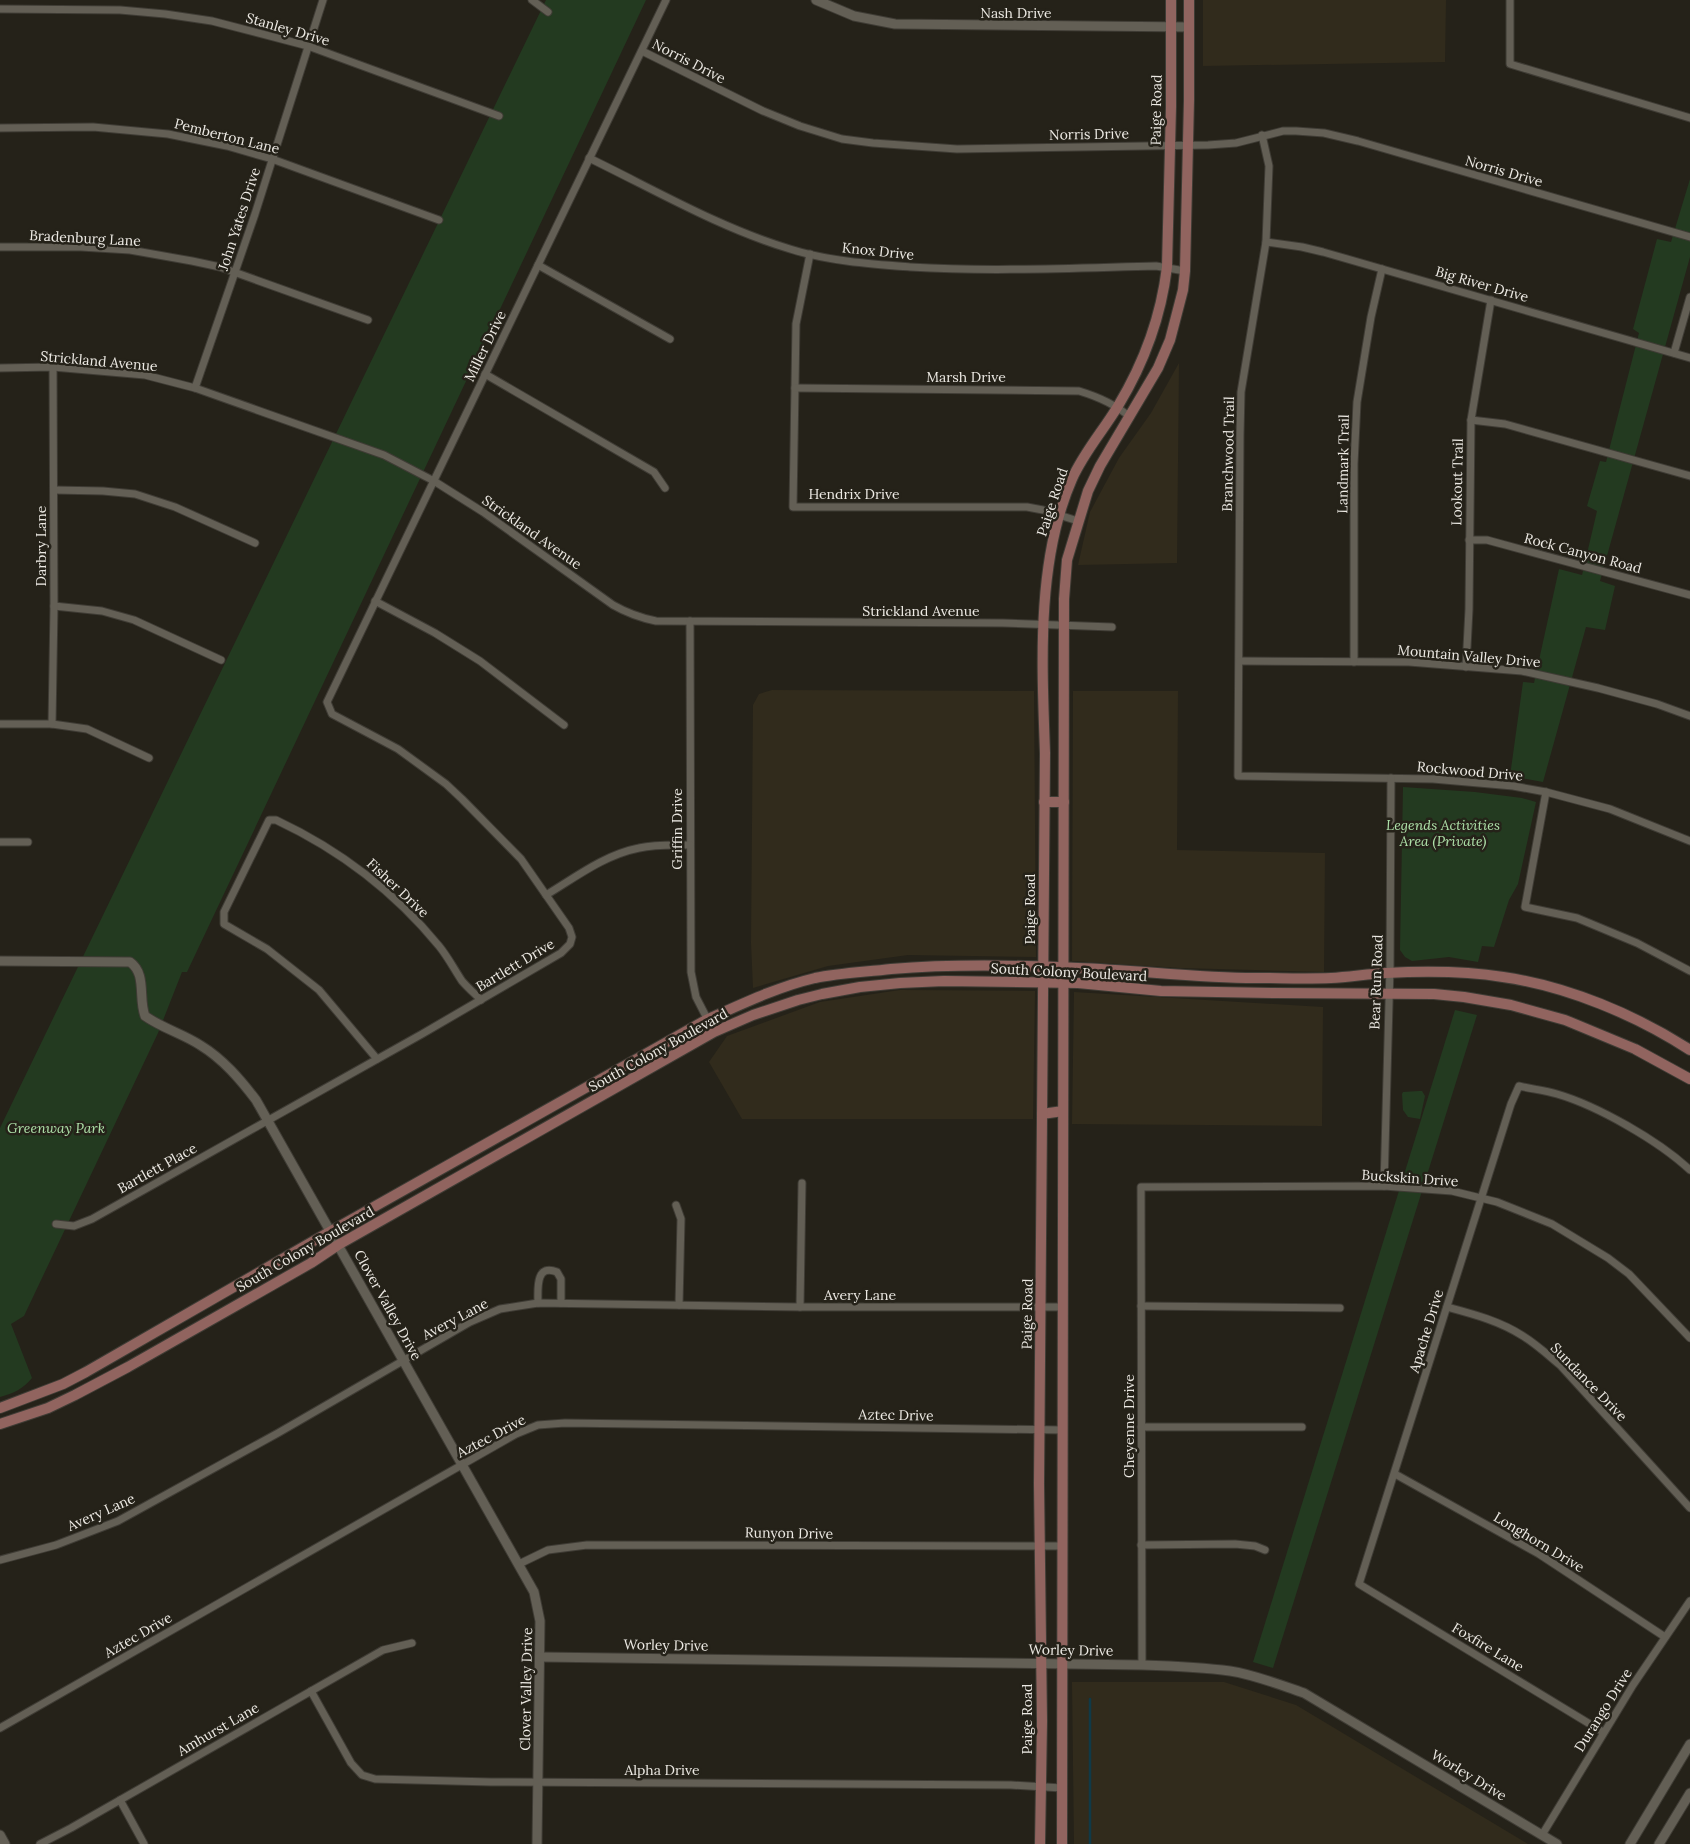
<svg xmlns="http://www.w3.org/2000/svg" width="1690" height="1844" font-family="Lora,serif">
<style>
.built{fill:#312b1c}
.green{fill:#233a20}
.lines{fill:none;stroke-linecap:round;stroke-linejoin:round}
.stream{stroke:#103a47;stroke-width:2.5}
.minor-casing{stroke:#3f3c35;stroke-width:9}
.tertiary-casing{stroke:#3f3c35;stroke-width:11}
.secondary-casing{stroke:#3f3c35;stroke-width:12}
.minor{stroke:#635f55;stroke-width:7}
.tertiary{stroke:#635f55;stroke-width:9}
.secondary{stroke:#91645f;stroke-width:10}
.labels{text-anchor:middle;stroke-width:5;stroke-linejoin:round;paint-order:stroke}
.street-label{font-size:14px;fill:#edeae4;stroke:#252219}
.park-label{font-size:14px;font-style:italic;fill:#aee1a9;stroke:#252219}
</style>
<rect width="100%" height="100%" fill="#252219"/>
<!-- built -->
<g class="built">
<polygon points="1203,0 1446,0 1445,62 1203,66"/>
<polygon points="1179,363 1177,563 1078,565 1090,512 1119,458 1151,413"/>
<polygon points="772,690 1034,691 1036,957 908,955 828,966 753,988 751,943 753,705 759,694"/>
<polygon points="1073,691 1178,691 1177,850 1325,853 1324,972 1180,968 1072,961"/>
<polygon points="900,990 1035,991 1033,1119 742,1119 709,1062 727,1036 820,1002"/>
<polygon points="1074,992 1323,1007 1322,1126 1072,1124"/>
<polygon points="1072,1682 1224,1682 1296,1705 1528,1844 1074,1844"/>
</g>
<!-- green -->
<g class="green">
<path d="M546,0H646L187,972H182L158,1033L24,1316L11,1324L32,1378C23,1389 14,1393 0,1397V1128Z"/>
<polygon points="1690,179 1690,257 1600,581 1615,586 1605,630 1586,627 1543,782 1510,776 1523,682 1534,683 1559,569 1582,575 1597,511 1587,506 1600,461 1606,462 1639,333 1633,329 1657,239 1671,242"/>
<polygon points="1403,787 1475,792 1522,798 1536,802 1518,884 1509,900 1494,947 1482,946 1478,962 1449,957 1412,961 1405,957 1400,950"/>
<polygon points="1455,1010 1477,1015 1273,1668 1253,1662"/>
<polygon points="1419,1091 1422,1091 1425,1096 1420,1119 1408,1117 1403,1110 1402,1094 1403,1092"/>
</g>
<g class="lines">
<!-- stream -->
<polyline class="stream" points="1090,1699 1090,1844"/>
<defs>
<g id="minor">
<polyline points="532,0 548,12"/>
<polyline points="1510,0 1510,64 1690,118"/>
<polyline points="0,9 120,10 165,14 212,21 308,46 499,116"/>
<polyline points="642,51 763,111 800,126 842,139 873,143 957,149 1208,145 1236,143 1283,131 1296,131 1324,133 1358,141 1690,237"/>
<polyline points="0,128 93,127 168,134 227,146 272,159 439,220"/>
<polyline points="1262,135 1269,166 1266,242 1241,392 1240,435 1238,776 1433,779 1513,786 1546,792 1610,809 1690,841"/>
<path d="M589,158C655,190 720,228 790,249C828,261 870,264 910,267C991,272 1074,268 1156,266L1185,271"/>
<polyline points="1266,242 1302,247 1323,252 1690,358"/>
<polyline points="0,247 81,247 130,250 192,261 220,267 368,320"/>
<polyline points="810,254 796,324 793,507 1027,507 1043,510 1078,521"/>
<polyline points="538,265 670,339"/>
<polyline points="1674,353 1690,297"/>
<path d="M0,368L53,367L145,375L195,388L384,455L434,481L483,512L613,605C627,613 641,618 656,621L1003,623L1112,627"/>
<polyline points="485,374 654,472 665,488"/>
<polyline points="195,388 255,214 323,0"/>
<path d="M795,388L1079,391C1099,397 1115,404 1130,417"/>
<polyline points="1471,420 1505,424 1690,476"/>
<polyline points="54,490 103,491 135,494 175,507 255,543"/>
<polyline points="1469,540 1487,540 1690,595"/>
<polyline points="375,601 435,633 480,661 564,725"/>
<polyline points="54,606 102,611 134,620 221,660"/>
<polyline points="690,621 691,972 696,997 714,1032"/>
<polyline points="1240,661 1409,662 1522,671 1598,688 1657,704 1690,716"/>
<polyline points="1354,662 1354,464 1357,402 1371,317 1382,269"/>
<polyline points="1466,667 1469,609 1471,420 1491,300"/>
<polyline points="0,724 52,724 87,729 149,758"/>
<polyline points="52,724 54,606 53,367"/>
<polyline points="1546,792 1525,907 1577,918 1637,943 1690,971"/>
<polyline points="0,842 28,842"/>
<path d="M546,895C576,877 604,855 639,848C656,844 673,845 690,845"/>
<path d="M377,1059L319,990L267,949L224,924V912L269,820H276C340,850 394,891 439,946C448,957 454,969 462,981C468,988 475,994 481,1000"/>
<polyline points="1384,1186 1390,967 1391,778"/>
<polyline points="676,1205 681,1219 679,1305"/>
<polyline points="56,1224 74,1226 92,1219 422,1034 561,953 570,944 572,937 569,928 521,859 462,799 446,784 398,749 332,714 327,702 666,0"/>
<path d="M538,1303C538,1290 535,1263 557,1272L561,1279V1303"/>
<polyline points="1141,1306 1340,1308"/>
<polyline points="800,1307 802,1183"/>
<path d="M1447,1307C1473,1314 1500,1321 1523,1336C1536,1344 1548,1355 1560,1365L1690,1508"/>
<polyline points="1141,1427 1302,1427"/>
<polyline points="1395,1474 1539,1554 1665,1637"/>
<polyline points="1141,1545 1235,1544 1255,1546 1265,1550"/>
<polyline points="0,1560 56,1545 118,1521 278,1433 470,1322 500,1309 538,1303 800,1307 1062,1307"/>
<polyline points="519,1564 548,1550 587,1545 1062,1546"/>
<polyline points="1142,1665 1141,1187 1384,1186 1452,1191 1497,1202 1552,1224 1608,1258 1629,1274 1690,1338"/>
<polyline points="311,1691 351,1763 362,1775 375,1779 491,1782 1011,1785 1062,1788"/>
<polyline points="0,1728 516,1434 538,1425 565,1423 1062,1430"/>
<path d="M1603,1732L1359,1584L1511,1104L1519,1086C1531,1089 1544,1090 1557,1094C1598,1106 1659,1141 1690,1170"/>
<polyline points="120,1800 144,1844"/>
<polyline points="1542,1835 1633,1685 1690,1601"/>
<polyline points="40,1844 71,1828 383,1650 412,1643"/>
</g>
<g id="tertiary">
<polyline points="816,0 854,16 895,24 1189,27"/>
<path d="M0,961L130,962C147,974 138,998 145,1016C162,1028 183,1034 200,1045C223,1059 240,1079 256,1100L534,1592L540,1621L537,1844"/>
<path d="M540,1657L1142,1665C1172,1666 1201,1667 1230,1671C1256,1675 1280,1685 1304,1693L1557,1844"/>
<polyline points="0,1835 5,1844"/>
<polyline points="1630,1844 1690,1744"/>
<polyline points="1659,1844 1690,1793"/>
</g>
<g id="secondary">
<polyline points="1044,802 1064,802"/>
<polyline points="1042,1114 1063,1111"/>
<path d="M0,1408L63,1384L86,1372L324,1235L706,1020C742,1004 777,987 815,978C840,973 866,972 891,969C952,964 1016,965 1078,968C1137,970 1196,978 1255,978C1280,978 1306,979 1331,978C1349,977 1368,974 1386,973C1424,971 1465,971 1503,977C1567,986 1636,1015 1690,1050"/>
<polyline points="0,1424 48,1408 75,1395 128,1367 311,1263 338,1245 714,1032 753,1015 798,1000 822,994 860,987 900,983 944,981 1078,983 1161,991 1275,993 1434,994 1464,997 1511,1005 1565,1020 1635,1049 1690,1079"/>
<path d="M1040,1844L1042,1721L1039,1484L1045,753C1042,665 1036,561 1072,479C1084,452 1103,431 1118,406C1144,363 1161,317 1167,267L1171,107V0"/>
<polyline points="1062,1844 1064,599 1067,560 1088,491 1100,466 1158,368 1170,340 1183,290 1185,271 1189,100 1189,0"/>
</g>
</defs>
<!-- minor casing -->
<use href="#minor" class="minor-casing"/>
<!-- tertiary casing -->
<use href="#tertiary" class="tertiary-casing"/>
<!-- secondary casing -->
<use href="#secondary" class="secondary-casing"/>
<!-- minor -->
<use href="#minor" class="minor"/>
<!-- tertiary -->
<use href="#tertiary" class="tertiary"/>
<!-- secondary -->
<use href="#secondary" class="secondary"/>
</g>
<g class="labels">
<!-- street labels -->
<g class="street-label">
<text x="1016" y="18">Nash Drive</text>
<text transform="translate(288 29) rotate(16)" y="5">Stanley Drive</text>
<text transform="translate(689 61) rotate(27)" y="5">Norris Drive</text>
<text transform="translate(1156 110) rotate(-89)" y="5">Paige Road</text>
<text transform="translate(1089 134) rotate(-1)" y="5">Norris Drive</text>
<text transform="translate(227 136) rotate(14)" y="5">Pemberton Lane</text>
<text transform="translate(1504 171) rotate(16)" y="5">Norris Drive</text>
<text transform="translate(239 219) rotate(-72)" y="5">John Yates Drive</text>
<text transform="translate(85 238) rotate(3)" y="5">Bradenburg Lane</text>
<text transform="translate(878 251) rotate(6)" y="5">Knox Drive</text>
<text transform="translate(1482 284) rotate(16)" y="5">Big River Drive</text>
<text transform="translate(485 346) rotate(-64)" y="5">Miller Drive</text>
<text transform="translate(99 361) rotate(5)" y="5">Strickland Avenue</text>
<text x="966" y="382">Marsh Drive</text>
<text transform="translate(1228 454) rotate(-89)" y="5">Branchwood Trail</text>
<text transform="translate(1343 464) rotate(-89)" y="5">Landmark Trail</text>
<text transform="translate(1457 482) rotate(-89)" y="5">Lookout Trail</text>
<text x="854" y="499">Hendrix Drive</text>
<text transform="translate(1052 502) rotate(-72)" y="5">Paige Road</text>
<text transform="translate(532 532) rotate(35)" y="5">Strickland Avenue</text>
<text transform="translate(41 546) rotate(-90)" y="5">Darbry Lane</text>
<text transform="translate(1583 553) rotate(15)" y="5">Rock Canyon Road</text>
<text x="921" y="616">Strickland Avenue</text>
<text transform="translate(1469 656) rotate(5)" y="5">Mountain Valley Drive</text>
<text transform="translate(1470 771) rotate(5)" y="5">Rockwood Drive</text>
<text transform="translate(677 829) rotate(-90)" y="5">Griffin Drive</text>
<text transform="translate(398 888) rotate(43)" y="5">Fisher Drive</text>
<text transform="translate(1030 909) rotate(-90)" y="5">Paige Road</text>
<text transform="translate(515 965) rotate(-31)" y="5">Bartlett Drive</text>
<text transform="translate(1069 972) rotate(3)" y="5">South Colony Boulevard</text>
<text transform="translate(1376 982) rotate(-88)" y="5">Bear Run Road</text>
<text transform="translate(658 1050) rotate(-29)" y="5">South Colony Boulevard</text>
<text transform="translate(157 1168) rotate(-29)" y="5">Bartlett Place</text>
<text transform="translate(1410 1178) rotate(4)" y="5">Buckskin Drive</text>
<text transform="translate(305 1249) rotate(-30)" y="5">South Colony Boulevard</text>
<text x="860" y="1300">Avery Lane</text>
<text transform="translate(388 1305) rotate(61)" y="5">Clover Valley Drive</text>
<text transform="translate(1027 1314) rotate(-89)" y="5">Paige Road</text>
<text transform="translate(455 1319) rotate(-28)" y="5">Avery Lane</text>
<text transform="translate(1426 1331) rotate(-73)" y="5">Apache Drive</text>
<text transform="translate(1589 1382) rotate(46)" y="5">Sundance Drive</text>
<text transform="translate(896 1415) rotate(1)" y="5">Aztec Drive</text>
<text transform="translate(1129 1426) rotate(-90)" y="5">Cheyenne Drive</text>
<text transform="translate(491 1436) rotate(-28)" y="5">Aztec Drive</text>
<text transform="translate(101 1512) rotate(-24)" y="5">Avery Lane</text>
<text transform="translate(789 1533) rotate(1)" y="5">Runyon Drive</text>
<text transform="translate(1539 1542) rotate(31)" y="5">Longhorn Drive</text>
<text transform="translate(138 1635) rotate(-30)" y="5">Aztec Drive</text>
<text transform="translate(666 1645) rotate(1)" y="5">Worley Drive</text>
<text transform="translate(1488 1647) rotate(31)" y="5">Foxfire Lane</text>
<text transform="translate(1071 1650) rotate(1)" y="5">Worley Drive</text>
<text transform="translate(526 1689) rotate(-89)" y="5">Clover Valley Drive</text>
<text transform="translate(1603 1710) rotate(-58)" y="5">Durango Drive</text>
<text transform="translate(1027 1719) rotate(-90)" y="5">Paige Road</text>
<text transform="translate(218 1729) rotate(-30)" y="5">Amhurst Lane</text>
<text x="662" y="1775">Alpha Drive</text>
<text transform="translate(1469 1775) rotate(31)" y="5">Worley Drive</text>
</g>
<!-- park labels -->
<g class="park-label">
<text x="1443" y="830">Legends Activities<tspan x="1443" dy="16">Area (Private)</tspan></text>
<text x="56" y="1133">Greenway Park</text>
</g>
</g>
</svg>
